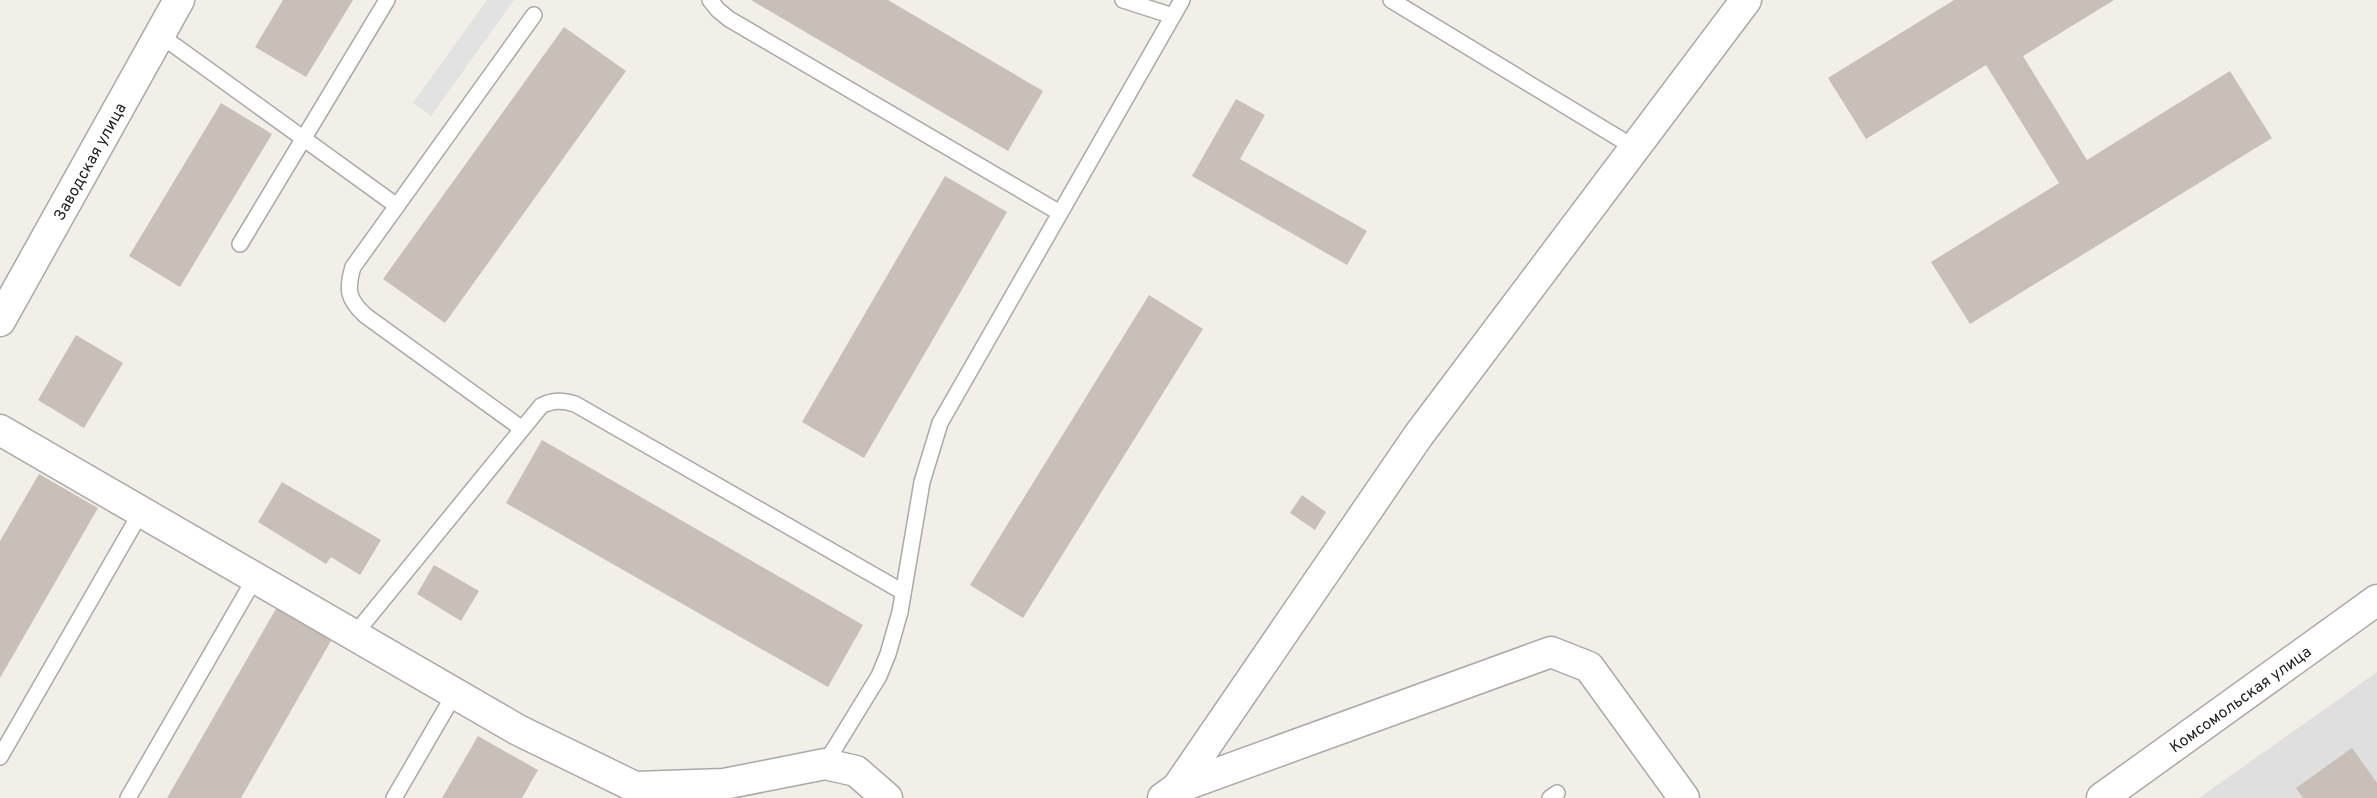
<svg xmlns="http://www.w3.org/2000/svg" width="2377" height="798" font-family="Overpass,sans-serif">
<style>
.residential{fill:#e0dfdf}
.parking{fill:#e2e2e2}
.building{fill:#c7bfb8}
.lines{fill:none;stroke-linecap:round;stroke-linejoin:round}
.lane-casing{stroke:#a9a9a9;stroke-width:18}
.street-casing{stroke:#a9a9a9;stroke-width:33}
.lane{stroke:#fff;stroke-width:15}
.street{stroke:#fff;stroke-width:30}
.labels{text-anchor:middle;stroke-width:4.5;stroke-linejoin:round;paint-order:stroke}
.street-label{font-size:16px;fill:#222;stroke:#fff}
</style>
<rect width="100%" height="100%" fill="#f2efe9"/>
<!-- residential -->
<polygon class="residential" points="2377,672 2377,798 2199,798"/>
<!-- parking -->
<polygon class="parking" points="487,0 514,0 431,116 413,103"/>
<!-- building -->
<g class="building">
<polygon points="283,0 353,0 306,77 255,47"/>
<polygon points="751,0 888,0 1043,91 1008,151"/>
<polygon points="1954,0 2114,0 2023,56 2087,160 2230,71 2272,138 1970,324 1931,262 2059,183 1986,65 1866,139 1828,78"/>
<polygon points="564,27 626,71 445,323 383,279"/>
<polygon points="1236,99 1265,115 1240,159 1367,231 1347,265 1192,176"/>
<polygon points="221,103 272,134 180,287 129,256"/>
<polygon points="945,176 1007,212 864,458 802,422"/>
<polygon points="1149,295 1203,329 1023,618 970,585"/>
<polygon points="76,335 123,363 84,428 38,400"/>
<polygon points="542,440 863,625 828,687 506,503"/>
<polygon points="39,474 98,508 0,678 0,541"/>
<polygon points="282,482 381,540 360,575 331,557 326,564 258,522"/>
<polygon points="1302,495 1326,512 1315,530 1290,513"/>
<polygon points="434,565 479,591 461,621 417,594"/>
<polygon points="277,607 332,639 241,798 167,798"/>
<polygon points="478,736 538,770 522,798 442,798"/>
<polygon points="2352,748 2377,783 2377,798 2303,798 2296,788"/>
</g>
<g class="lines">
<defs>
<g id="lane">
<polyline points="710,0 718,10 729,19 1060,213"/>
<polyline points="1123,0 1173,16"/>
<polyline points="1391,0 1635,148"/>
<polyline points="160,35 397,206"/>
<polyline points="240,244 387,0"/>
<path d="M521,428L366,316C348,300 346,290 353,267L534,15"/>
<path d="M354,635L541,406C553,400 562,400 575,404L903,592"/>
<polyline points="0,757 141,512"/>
<polyline points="825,764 879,676 888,654 900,612 922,482 940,423 1182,0"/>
<polyline points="128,798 255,578"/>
<polyline points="394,798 455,693"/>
<polyline points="1550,798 1557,793"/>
</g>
<g id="street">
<path id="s1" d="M0,321L179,0"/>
<polyline points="0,430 518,730 635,787 724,784 825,764 856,771 887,798"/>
<polyline points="1177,788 1551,652 1589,667 1684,798"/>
<polyline points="1163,798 1177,788 1418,436 1746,0"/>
<path id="s2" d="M2102,798L2377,600"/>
</g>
</defs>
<!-- lane casing -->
<use href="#lane" class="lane-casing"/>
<!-- street casing -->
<use href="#street" class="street-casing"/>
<!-- lane -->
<use href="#lane" class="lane"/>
<!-- street -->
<use href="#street" class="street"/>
</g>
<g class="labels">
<!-- street labels -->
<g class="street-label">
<text dy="6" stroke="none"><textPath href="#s1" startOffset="183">Заводская улица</textPath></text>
<text dy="6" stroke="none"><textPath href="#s2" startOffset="170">Комсомольская улица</textPath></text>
</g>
</g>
</svg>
